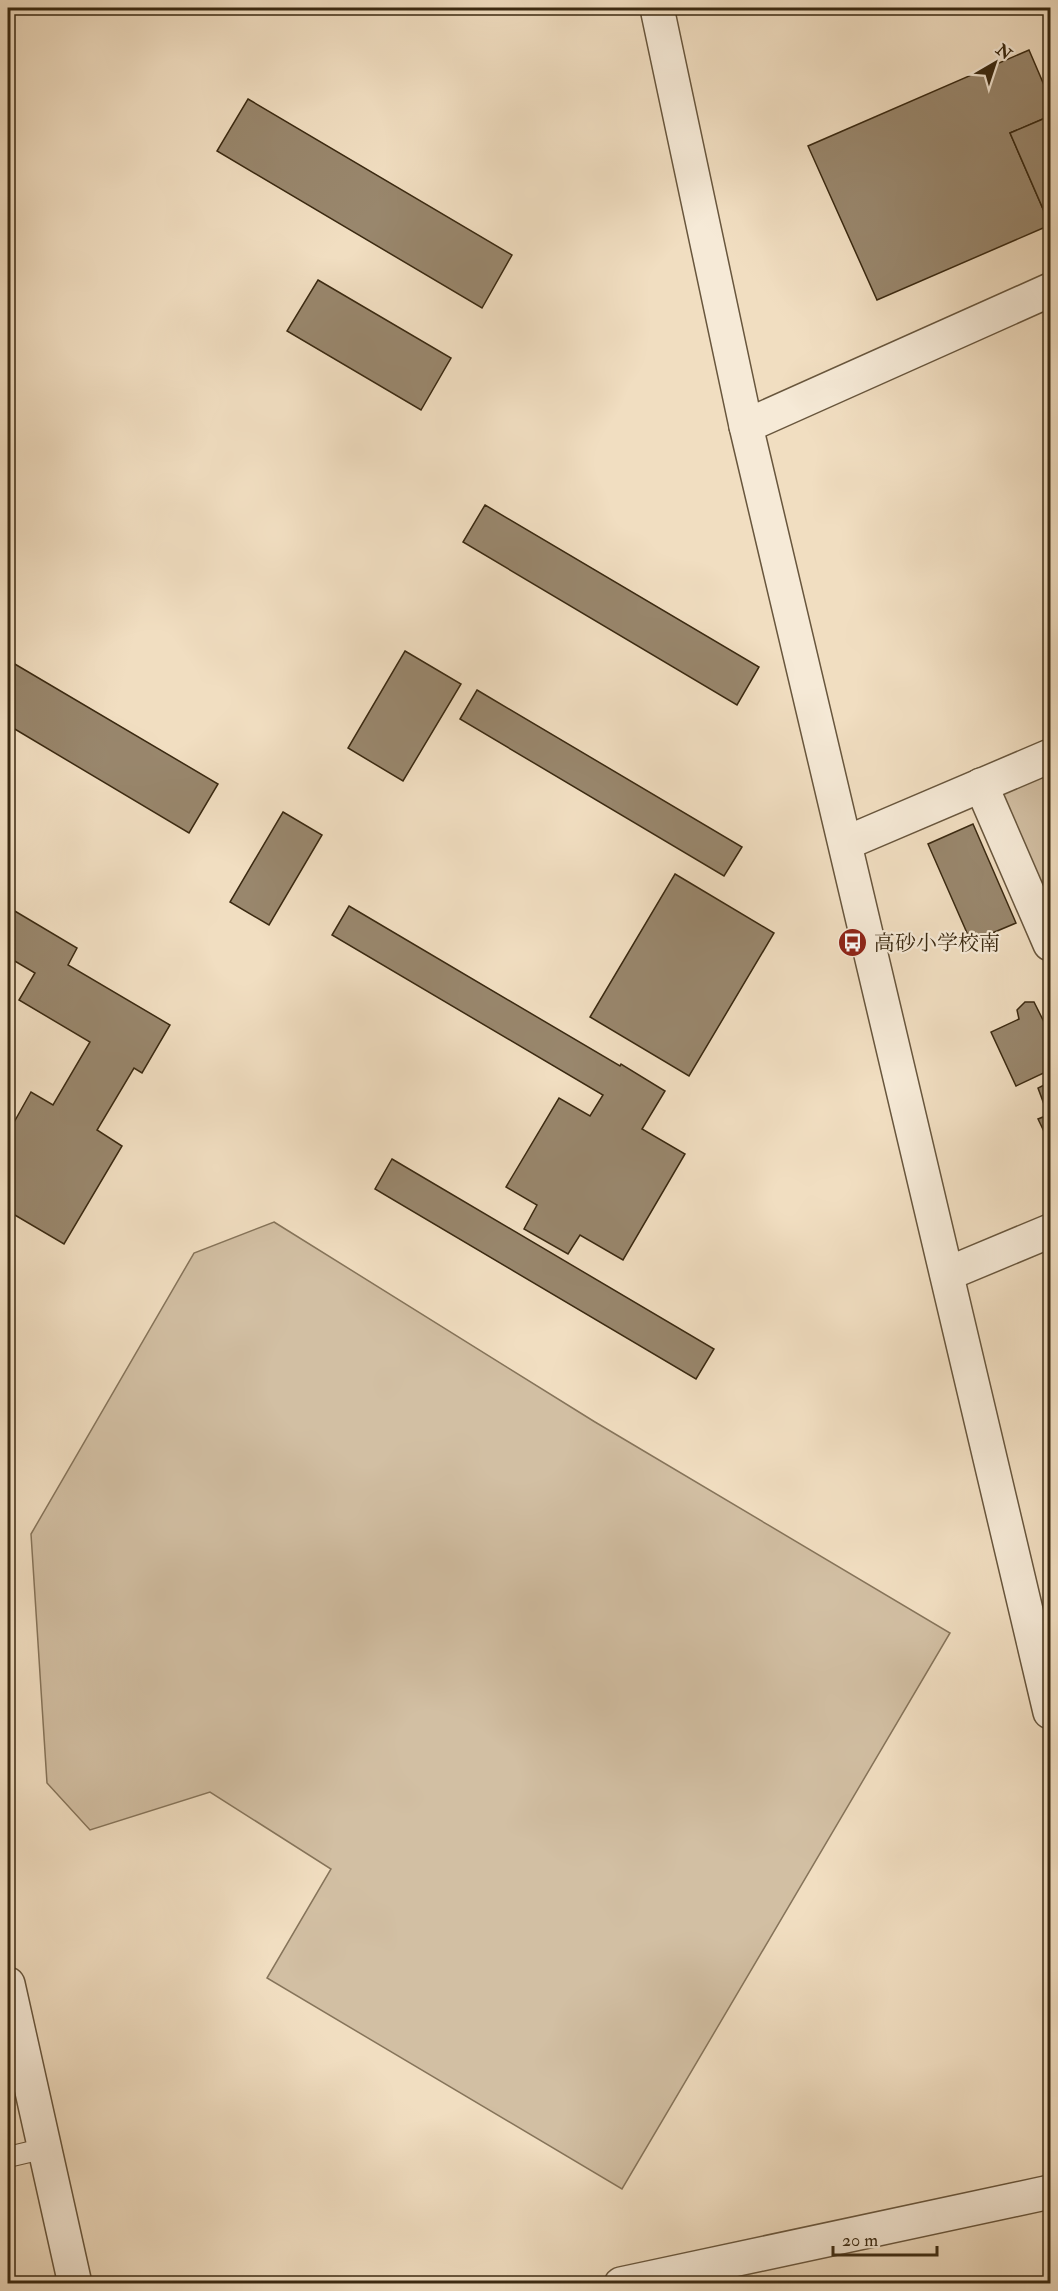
<svg xmlns="http://www.w3.org/2000/svg" width="1058" height="2291" font-family="'IM FELL Double Pica','Noto Serif JP',serif">
<style>
.green{fill:#d2bfa3;stroke:#86745a;stroke-width:1.5}
.building{fill:#99876d;stroke:#3a2911;stroke-width:1.5}
.lines{fill:none;stroke-linecap:round;stroke-linejoin:round}
.service-casing{stroke:#68563d;stroke-width:22}
.minor-casing{stroke:#68563d;stroke-width:36}
.tertiary-casing{stroke:#68563d;stroke-width:36}
.service{stroke:#f6ead7;stroke-width:20}
.minor{stroke:#f6ead7;stroke-width:33}
.tertiary{stroke:#f6ead7;stroke-width:33}
.labels{text-anchor:middle;stroke-width:4.5;stroke-linejoin:round;paint-order:stroke}
.poi-label{font-size:21px;fill:#3a2911;stroke:#f6ead7;text-anchor:start}
</style>
<rect width="100%" height="100%" fill="#f1dec1"/>
<filter id="stains"><feTurbulence type="fractalNoise" baseFrequency=".00333" numOctaves="4"/><feColorMatrix values="0 0 0 0 .2 0 0 0 0 .09 0 0 0 0 .02 0 0 0 .5 -.17"/></filter>
<radialGradient id="worn" r=".72"><stop offset=".6" stop-color="#630" stop-opacity="0"/><stop offset="1" stop-color="#630" stop-opacity=".3"/></radialGradient>
<!-- green -->
<g class="green">
<polygon points="1050,771 1050,910 999,791"/>
<polygon points="274,1222 595,1422 950,1633 622,2189 267,1978 331,1869 210,1792 90,1830 47,1783 31,1534 194,1253"/>
</g>
<!-- building -->
<g class="building">
<polygon points="1029,50 1050,99 1050,116 1010,133 1050,225 877,300 808,146"/>
<polygon points="248,99 512,255 482,308 217,151"/>
<polygon points="1050,116 1050,225 1010,133"/>
<polygon points="318,280 451,358 421,410 287,331"/>
<polygon points="485,505 759,667 737,705 463,542"/>
<polygon points="405,651 461,684 403,781 348,748"/>
<polygon points="8,660 218,784 189,833 8,725"/>
<polygon points="477,690 742,847 724,876 460,719"/>
<polygon points="283,812 322,835 269,925 230,902"/>
<polygon points="973,824 1016,923 971,942 928,844"/>
<polygon points="675,874 774,933 689,1076 590,1017"/>
<polygon points="349,906 620,1066 621,1064 665,1091 642,1129 685,1154 623,1260 580,1235 568,1254 524,1229 537,1205 506,1187 559,1098 590,1116 603,1095 332,935"/>
<polygon points="8,907 77,948 68,965 170,1025 142,1073 134,1068 97,1130 122,1146 64,1244 8,1211 8,1133 31,1092 53,1105 90,1042 19,1000 35,973 8,957"/>
<polygon points="1025,1002 1034,1002 1050,1034 1050,1070 1016,1086 991,1032 1019,1019 1017,1010"/>
<polygon points="1050,1082 1050,1144 1038,1119 1048,1115 1038,1088"/>
<polygon points="392,1159 714,1349 696,1379 375,1189"/>
</g>
<g class="lines">
<defs>
<polyline id="service" points="8,2157 46,2148"/>
<g id="minor">
<polyline points="746,426 1050,290"/>
<polyline points="981,785 1050,944"/>
<polyline points="846,843 1050,756"/>
<polyline points="947,1274 1050,1231"/>
</g>
<g id="tertiary">
<polyline points="657,8 746,426 1050,1712"/>
<polyline points="8,1984 75,2284"/>
<polyline points="621,2284 1050,2192"/>
</g>
</defs>
<!-- service casing -->
<use href="#service" class="service-casing"/>
<!-- minor casing -->
<use href="#minor" class="minor-casing"/>
<!-- tertiary casing -->
<use href="#tertiary" class="tertiary-casing"/>
<!-- service -->
<use href="#service" class="service"/>
<!-- minor -->
<use href="#minor" class="minor"/>
<!-- tertiary -->
<use href="#tertiary" class="tertiary"/>
</g>
<!-- icons -->
<defs>
<symbol id="bus-disc" viewBox="-11 -11 22 22"><circle r="9.5" fill="#8f2418" stroke="#f6ead7"/><path d="M-5-6H5V4H4V6H2V4H-2V6H-4V4H-5ZM-3.5-4V0h7V-4ZM-3.5 1.2v1.5H-2V1.2ZM2 1.2v1.5H3.5V1.2Z" fill="#fff"/></symbol>
</defs>
<g fill-rule="evenodd">
<use href="#bus-disc" x="836" y="926" width="33" height="33"/>
</g>
<g class="labels">
<!-- poi labels -->
<g class="poi-label">
<text x="874" y="950">高砂小学校南</text>
</g>
</g>
<!-- margin -->
<rect width="1058" height="2291" fill="none" stroke="#f1dec1" stroke-width="30"/>
<rect x="9" y="9" width="1040" height="2273" fill="none" stroke="#3a2911" stroke-width="3"/>
<rect x="15" y="15" width="1028" height="2261" fill="none" stroke="#3a2911" stroke-width="1.5"/>
<!-- north arrow -->
<g transform="translate(995 63) rotate(39)" stroke="#f6ead7" stroke-width="4.5" paint-order="stroke">
<path d="M0-4.5L10 22L0 15L-10 22Z" fill="#3a2911"/>
<text y="-9" font-size="16" font-weight="bold" text-anchor="middle" fill="#3a2911">N</text>
</g>
<!-- scale -->
<path d="M833 2246v9h104v-9" fill="none" stroke="#3a2911" stroke-width="3"/>
<text x="842" y="2246" font-size="18" fill="#3a2911" stroke="#f6ead7" stroke-width="4.5" paint-order="stroke">20 m</text>
<rect width="100%" height="100%" filter="url(#stains)"/>
<rect width="100%" height="100%" fill="url(#worn)"/>
</svg>
